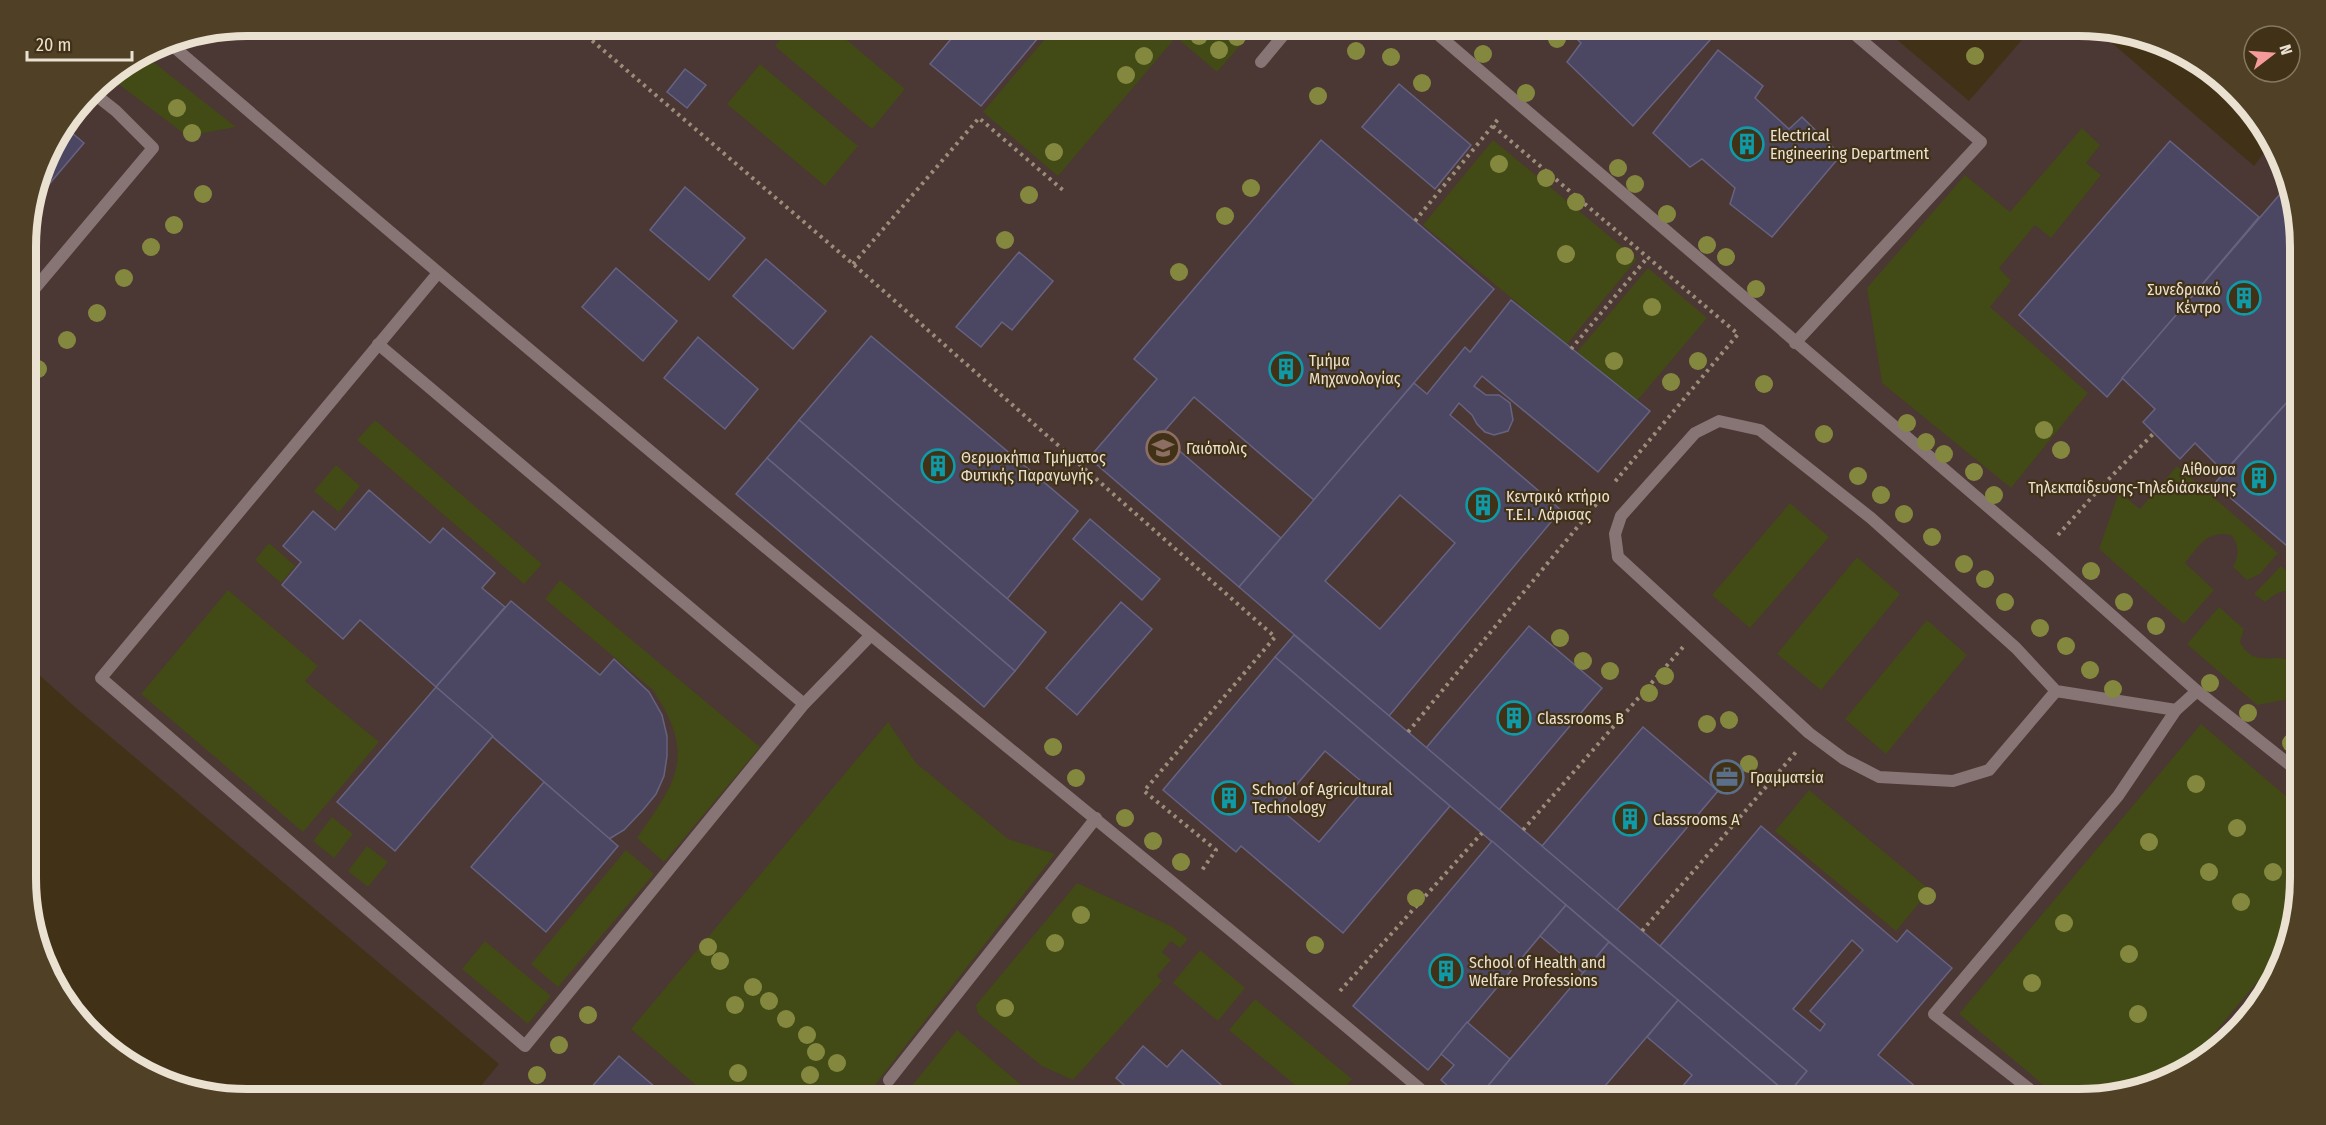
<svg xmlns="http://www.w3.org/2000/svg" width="2326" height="1125" font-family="'Fira Sans Condensed',sans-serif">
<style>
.education{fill:#4b3733}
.green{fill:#424a16}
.building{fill:#4b4763;stroke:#666380;stroke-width:1.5;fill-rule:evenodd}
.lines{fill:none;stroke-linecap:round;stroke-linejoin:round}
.path{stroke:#9a8e79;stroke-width:4;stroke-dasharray:3 4.5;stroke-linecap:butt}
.service{stroke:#867574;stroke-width:12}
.minor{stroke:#867574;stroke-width:12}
.tree{fill:#84883f}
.labels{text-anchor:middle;stroke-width:4.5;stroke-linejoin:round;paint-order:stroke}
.poi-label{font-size:16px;fill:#eae1d1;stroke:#413217;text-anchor:start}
.rim{fill:none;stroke:#eae1d1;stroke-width:8}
</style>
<rect width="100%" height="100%" fill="#413217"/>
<!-- education -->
<polygon class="education" points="247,26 1881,26 1969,101 2034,26 2079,26 2097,30 2254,166 2271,144 2299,218 2300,879 2278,976 2246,1024 2203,1062 2150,1088 2094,1099 470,1099 499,1064 75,707 27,664 26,232 48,149 101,81 162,42"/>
<!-- green -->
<g class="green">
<polygon points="792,26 830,26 905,89 872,129 775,46"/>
<polygon points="1056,26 1257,26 1217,72 1176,37 1058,176 983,112"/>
<polygon points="143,54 236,127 187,136 108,76"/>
<polygon points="760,64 858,146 825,186 727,104"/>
<polygon points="2082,128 2100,145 2086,163 2101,175 2051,238 2035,225 1999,268 2011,281 1990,307 2088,393 2011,488 1882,383 1867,288 1965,175 2010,212"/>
<polygon points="1493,140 1637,259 1567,344 1423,225"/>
<polygon points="1648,268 1707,318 1636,402 1577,352"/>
<polygon points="375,420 542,564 524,584 357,440"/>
<polygon points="336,465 360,486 339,512 314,491"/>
<path d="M2177,466L2278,553L2260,574L2247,580L2233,567C2239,555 2240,546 2231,535C2207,530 2199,546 2185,563L2214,590L2184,624L2099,549L2119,492L2140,509Z"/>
<polygon points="1790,503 1829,537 1750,628 1712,595"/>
<polygon points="269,543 295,566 281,583 255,560"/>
<polygon points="1857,557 1900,594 1821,690 1777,654"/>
<path d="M2281,566L2300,583V603C2288,585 2280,590 2265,602L2254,594Z"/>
<path d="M560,580L760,747L664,862L637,838C678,779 696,756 653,690L545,599Z"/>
<polygon points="228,590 318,666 305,681 379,742 303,832 141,694"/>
<path d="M2219,607L2244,629L2240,642C2254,668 2271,653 2288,660C2292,662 2296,667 2300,669V697L2257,705L2187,644Z"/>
<polygon points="1927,620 1967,655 1886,754 1845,719"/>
<polygon points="888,722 916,763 1008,839 1055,854 864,1099 712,1099 631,1029"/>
<polygon points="2201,724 2300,808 2300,879 2284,950 2182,1072 2150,1088 2094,1099 2060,1099 1959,1014"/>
<polygon points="1809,790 1930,890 1896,931 1775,831"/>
<polygon points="332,817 353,834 334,858 313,841"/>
<polygon points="367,846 388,862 368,887 348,871"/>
<polygon points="626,850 654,874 558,987 531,964"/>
<polygon points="1077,883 1171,926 1188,939 1180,948 1171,941 1162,952 1171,960 1157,976 1162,981 1073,1080 1042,1066 978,1014 976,1005"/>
<polygon points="485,941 551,996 528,1024 462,969"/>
<polygon points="1200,950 1245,988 1218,1021 1173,983"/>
<polygon points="1255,999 1352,1079 1335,1099 1312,1099 1229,1030"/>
<polygon points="957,1030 1026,1089 1053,1099 901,1099"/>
</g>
<!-- building -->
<g class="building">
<polygon points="962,26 1048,26 981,106 930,64"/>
<polygon points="1515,26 1533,26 1525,35"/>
<polygon points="1564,26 1693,26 1710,40 1633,126 1567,62 1581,43"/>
<polygon points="1718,50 1763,86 1755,98 1789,129 1802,117 1841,155 1772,237 1730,204 1735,188 1702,159 1690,167 1653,133"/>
<polygon points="685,69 706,85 687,108 667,92"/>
<polygon points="1399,84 1471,145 1435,189 1362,127"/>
<polygon points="65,127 84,143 34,202 48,149"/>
<polygon points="1321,140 1494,289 1314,500 1194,397 1161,435 1281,538 1239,587 1089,458 1157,379 1134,359"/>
<polygon points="2170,141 2259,217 2107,397 2019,315"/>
<polygon points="2287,186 2299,218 2299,389 2224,472 2195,443 2180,459 2143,422 2155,409 2122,378"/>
<polygon points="685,187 745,238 709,280 650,230"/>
<polygon points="1019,252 1053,281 1012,330 1002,322 981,347 956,327"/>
<polygon points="766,259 826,311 793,349 733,296"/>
<polygon points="616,268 677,321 643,361 582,307"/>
<path d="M1511,300L1650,411L1598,472L1482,376L1474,386L1486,395H1499L1510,403L1513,420L1508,431L1494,435L1485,432L1477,424L1472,415L1459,403L1450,415L1561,510L1389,716L1239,587L1414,383L1427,394L1465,347L1470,352ZM1400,495L1455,543L1380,629L1325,581Z"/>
<polygon points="871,336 1078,511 1007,599 799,420"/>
<polygon points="698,337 758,389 725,429 664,378"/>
<polygon points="2299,389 2300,557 2214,484"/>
<polygon points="799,420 1046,632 1015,671 767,458"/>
<polygon points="767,458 1015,671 984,707 736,494"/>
<polygon points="369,490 430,543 443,528 495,573 482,588 505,607 436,687 360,620 343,639 282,585 301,562 283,546 313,511 335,530"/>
<polygon points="1090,519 1160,579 1142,600 1073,539"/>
<polygon points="511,601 600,675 614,659 649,692 662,715 667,736 667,756 664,776 656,794 643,810 624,830 609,839 436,687"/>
<polygon points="1121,602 1152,629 1077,715 1046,688"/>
<polygon points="1529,626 1602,688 1499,810 1426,748"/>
<polygon points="1294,635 1807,1071 1788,1094 1275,657"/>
<path d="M1275,657L1450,806L1343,933L1241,846L1236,852L1163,790ZM1325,751L1367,786L1319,842L1278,807Z"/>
<polygon points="436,687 493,736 395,851 337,802"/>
<polygon points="1643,727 1718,791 1617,910 1542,846"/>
<polygon points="544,782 618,846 546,932 471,867"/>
<path d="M1761,826L1897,942L1907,930L1952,968L1878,1055L1930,1099H1672L1692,1075L1647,1037L1678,1000L1788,1094L1807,1071L1660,946ZM1852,940L1863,950L1810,1011L1825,1024L1820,1031L1793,1009Z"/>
<polygon points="1492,841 1566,905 1428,1070 1353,1006"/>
<polygon points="1566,905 1609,942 1583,973 1540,936"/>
<polygon points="1609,942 1678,1000 1594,1099 1495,1099 1484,1090"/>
<polygon points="1467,1022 1510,1059 1477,1099 1463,1099 1441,1080 1454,1065 1441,1054"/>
<polygon points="1143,1046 1167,1067 1182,1050 1228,1091 1221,1099 1140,1099 1116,1078"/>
<polygon points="619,1056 669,1099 581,1099"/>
<polygon points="1657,1091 1666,1099 1650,1099"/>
</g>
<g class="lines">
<!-- path -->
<g class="path">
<polyline points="575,26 853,264 1275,637 1144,791 1216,850 1200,873"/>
<polyline points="1493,126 1738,334 1613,484"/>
<polyline points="1415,221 1499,118"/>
<polyline points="853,264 979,118 1064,191"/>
<polyline points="1571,349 1647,258"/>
<polyline points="2058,535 2102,486 2154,433"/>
<polyline points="1408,732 1599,501"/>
<polyline points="1523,830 1683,647"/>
<polyline points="1642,931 1796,752"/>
<polyline points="1340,991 1482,833"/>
</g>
<!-- service -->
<g class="service">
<path d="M167,41C400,241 634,439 870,634C1058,789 1247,941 1432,1099"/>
<polyline points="1261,62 1291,26"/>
<polyline points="438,273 101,678 525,1046 804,704 871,635"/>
<polyline points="26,299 153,148 116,111 92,92"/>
<polyline points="1795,343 1981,142 1845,26"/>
<polyline points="378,344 804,704"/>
<polyline points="2056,691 1989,770 1953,781 1879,777 1844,759 1809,733 1618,557 1615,534 1621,516 1695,433 1719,421 1760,430 1871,518 2016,648 2056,691 2176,710 2197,691"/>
<polyline points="2231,1037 2258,1005"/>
<polyline points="889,1080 1096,818"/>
<polyline points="2042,1099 1934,1014 2118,796 2176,710"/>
</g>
<!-- minor -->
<polyline class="minor" points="1428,26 2043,554 2197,691 2300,773"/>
</g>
<!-- trees -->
<g class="tree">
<circle cx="1199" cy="36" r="9"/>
<circle cx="1237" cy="37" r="9"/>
<circle cx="1557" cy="39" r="9"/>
<circle cx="1219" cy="50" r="9"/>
<circle cx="1356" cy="51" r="9"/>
<circle cx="1483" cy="54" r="9"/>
<circle cx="1144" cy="56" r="9"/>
<circle cx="1975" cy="56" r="9"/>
<circle cx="1391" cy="57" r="9"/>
<circle cx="1126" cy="75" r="9"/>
<circle cx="1422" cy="83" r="9"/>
<circle cx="1526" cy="93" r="9"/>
<circle cx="1318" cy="96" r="9"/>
<circle cx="177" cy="108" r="9"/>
<circle cx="192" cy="133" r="9"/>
<circle cx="1054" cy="152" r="9"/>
<circle cx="1499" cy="164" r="9"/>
<circle cx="1618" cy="168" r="9"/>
<circle cx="1546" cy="178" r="9"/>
<circle cx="1635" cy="184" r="9"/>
<circle cx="1251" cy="188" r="9"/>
<circle cx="203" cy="194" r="9"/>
<circle cx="1029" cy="195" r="9"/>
<circle cx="1576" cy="202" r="9"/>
<circle cx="1667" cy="214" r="9"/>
<circle cx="1225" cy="216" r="9"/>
<circle cx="174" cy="225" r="9"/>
<circle cx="1005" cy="240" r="9"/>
<circle cx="1707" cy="245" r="9"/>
<circle cx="151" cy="247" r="9"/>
<circle cx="1566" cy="254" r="9"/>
<circle cx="1625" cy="256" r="9"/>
<circle cx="1726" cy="257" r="9"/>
<circle cx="1179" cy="272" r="9"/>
<circle cx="124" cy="278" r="9"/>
<circle cx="1756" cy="289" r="9"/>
<circle cx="1652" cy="307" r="9"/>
<circle cx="97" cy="313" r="9"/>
<circle cx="67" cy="340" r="9"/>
<circle cx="1614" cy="361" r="9"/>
<circle cx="1698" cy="361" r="9"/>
<circle cx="38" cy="369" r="9"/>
<circle cx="1671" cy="382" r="9"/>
<circle cx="1764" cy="384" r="9"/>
<circle cx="1907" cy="423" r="9"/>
<circle cx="2044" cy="430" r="9"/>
<circle cx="1824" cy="434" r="9"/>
<circle cx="1926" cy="442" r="9"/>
<circle cx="2061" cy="450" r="9"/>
<circle cx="1944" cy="454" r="9"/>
<circle cx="1974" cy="472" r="9"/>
<circle cx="1858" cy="476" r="9"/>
<circle cx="1881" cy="495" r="9"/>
<circle cx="1994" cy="495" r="9"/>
<circle cx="1904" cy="514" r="9"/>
<circle cx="1932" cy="537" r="9"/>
<circle cx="1964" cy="564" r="9"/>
<circle cx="2091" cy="571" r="9"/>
<circle cx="1985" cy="579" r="9"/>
<circle cx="2005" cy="602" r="9"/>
<circle cx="2124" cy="602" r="9"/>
<circle cx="2156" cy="626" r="9"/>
<circle cx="2040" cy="628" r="9"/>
<circle cx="1560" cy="638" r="9"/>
<circle cx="2066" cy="646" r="9"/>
<circle cx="1583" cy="661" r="9"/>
<circle cx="2090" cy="670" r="9"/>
<circle cx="1610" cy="671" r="9"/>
<circle cx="1665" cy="676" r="9"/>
<circle cx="2210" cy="683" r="9"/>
<circle cx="2113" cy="689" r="9"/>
<circle cx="1649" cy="693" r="9"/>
<circle cx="2248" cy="713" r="9"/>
<circle cx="1729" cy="720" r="9"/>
<circle cx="1707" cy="724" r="9"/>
<circle cx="2291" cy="743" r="9"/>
<circle cx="1053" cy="747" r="9"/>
<circle cx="1749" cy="764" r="9"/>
<circle cx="1076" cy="778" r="9"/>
<circle cx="2196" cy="784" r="9"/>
<circle cx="1125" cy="818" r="9"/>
<circle cx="2237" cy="828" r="9"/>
<circle cx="1153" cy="841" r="9"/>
<circle cx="2149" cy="842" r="9"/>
<circle cx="1181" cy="862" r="9"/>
<circle cx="2209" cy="872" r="9"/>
<circle cx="2273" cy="872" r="9"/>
<circle cx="1927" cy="896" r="9"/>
<circle cx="1416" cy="898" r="9"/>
<circle cx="2241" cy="902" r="9"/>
<circle cx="1081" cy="915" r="9"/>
<circle cx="2064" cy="923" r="9"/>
<circle cx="1055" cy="943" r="9"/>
<circle cx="1315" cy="945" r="9"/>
<circle cx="708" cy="947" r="9"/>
<circle cx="2129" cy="954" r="9"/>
<circle cx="720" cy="961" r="9"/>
<circle cx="2032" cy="983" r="9"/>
<circle cx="753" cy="987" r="9"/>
<circle cx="769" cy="1001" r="9"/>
<circle cx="735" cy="1005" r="9"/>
<circle cx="1005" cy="1008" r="9"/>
<circle cx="2138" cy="1014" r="9"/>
<circle cx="588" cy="1015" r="9"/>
<circle cx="786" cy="1019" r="9"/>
<circle cx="807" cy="1035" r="9"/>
<circle cx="559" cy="1045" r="9"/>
<circle cx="816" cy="1052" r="9"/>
<circle cx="837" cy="1063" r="9"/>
<circle cx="738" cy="1073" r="9"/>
<circle cx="537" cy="1075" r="9"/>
<circle cx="810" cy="1075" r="9"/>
</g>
<!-- icons -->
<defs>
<symbol id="building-ring" viewBox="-11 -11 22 22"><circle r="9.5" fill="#413217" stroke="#0f9aa8" stroke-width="1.5"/><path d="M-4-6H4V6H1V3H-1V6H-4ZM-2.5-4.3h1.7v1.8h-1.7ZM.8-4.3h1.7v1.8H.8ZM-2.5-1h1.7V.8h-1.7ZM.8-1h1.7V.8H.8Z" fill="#0f9aa8"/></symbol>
<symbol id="university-ring" viewBox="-11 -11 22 22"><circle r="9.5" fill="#413217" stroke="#8d6e63" stroke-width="1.5"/><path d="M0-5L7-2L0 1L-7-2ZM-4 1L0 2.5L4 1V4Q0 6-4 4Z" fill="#8d6e63"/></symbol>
<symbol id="office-ring" viewBox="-11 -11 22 22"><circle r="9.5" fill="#413217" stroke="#5c6f8a" stroke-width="1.5"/><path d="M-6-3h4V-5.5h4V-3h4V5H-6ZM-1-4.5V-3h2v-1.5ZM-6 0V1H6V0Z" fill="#5c6f8a"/></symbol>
</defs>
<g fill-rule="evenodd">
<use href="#building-ring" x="1728" y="125" width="38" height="38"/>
<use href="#building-ring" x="2225" y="279" width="38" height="38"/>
<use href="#building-ring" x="1267" y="350" width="38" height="38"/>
<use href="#university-ring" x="1144" y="429" width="38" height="38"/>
<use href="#building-ring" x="919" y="447" width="38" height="38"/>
<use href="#building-ring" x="2240" y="459" width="38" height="38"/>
<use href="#building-ring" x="1464" y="486" width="38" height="38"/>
<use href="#building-ring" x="1495" y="699" width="38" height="38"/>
<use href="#office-ring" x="1708" y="758" width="38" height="38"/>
<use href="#building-ring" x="1210" y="779" width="38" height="38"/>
<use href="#building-ring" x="1611" y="800" width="38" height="38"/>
<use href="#building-ring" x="1427" y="952" width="38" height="38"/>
</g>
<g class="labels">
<!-- poi labels -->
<g class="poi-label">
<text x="1770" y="141">Electrical<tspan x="1770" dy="18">Engineering Department</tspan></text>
<text x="2221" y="295" text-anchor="end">Συνεδριακό<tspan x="2221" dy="18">Κέντρο</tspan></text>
<text x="1309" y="366">Τμήμα<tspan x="1309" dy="18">Μηχανολογίας</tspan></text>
<text x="1186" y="454">Γαιόπολις</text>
<text x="961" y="463">Θερμοκήπια Τμήματος<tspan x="961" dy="18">Φυτικής Παραγωγής</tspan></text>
<text x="2236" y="475" text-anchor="end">Αίθουσα<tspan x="2236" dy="18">Τηλεκπαίδευσης-Τηλεδιάσκεψης</tspan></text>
<text x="1506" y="502">Κεντρικό κτήριο<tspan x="1506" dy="18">Τ.Ε.Ι. Λάρισας</tspan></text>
<text x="1537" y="724">Classrooms B</text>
<text x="1750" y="783">Γραμματεία</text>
<text x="1252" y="795">School of Agricultural<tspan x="1252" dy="18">Technology</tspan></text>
<text x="1653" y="825">Classrooms A</text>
<text x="1469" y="968">School of Health and<tspan x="1469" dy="18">Welfare Professions</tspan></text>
</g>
</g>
<!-- crop -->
<path d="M0 0H2326V1125H0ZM247 36H2079A211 211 0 0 1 2290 247V878A211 211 0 0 1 2079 1089H247A211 211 0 0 1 36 878V247A211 211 0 0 1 247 36Z" fill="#4f4026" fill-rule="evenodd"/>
<path class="rim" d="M247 36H2079A211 211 0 0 1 2290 247V878A211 211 0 0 1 2079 1089H247A211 211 0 0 1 36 878V247A211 211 0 0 1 247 36Z"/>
<!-- north arrow -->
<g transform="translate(2272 54) rotate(73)"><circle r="28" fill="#413217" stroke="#857861" stroke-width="1.5"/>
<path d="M0-4.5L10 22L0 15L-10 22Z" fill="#f59b9c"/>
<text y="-9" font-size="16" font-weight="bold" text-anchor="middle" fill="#eae1d1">N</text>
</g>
<!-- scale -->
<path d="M27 51v9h105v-9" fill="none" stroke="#eae1d1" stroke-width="3"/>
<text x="36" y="51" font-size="18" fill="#eae1d1" stroke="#413217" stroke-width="4.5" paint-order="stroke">20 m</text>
</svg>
